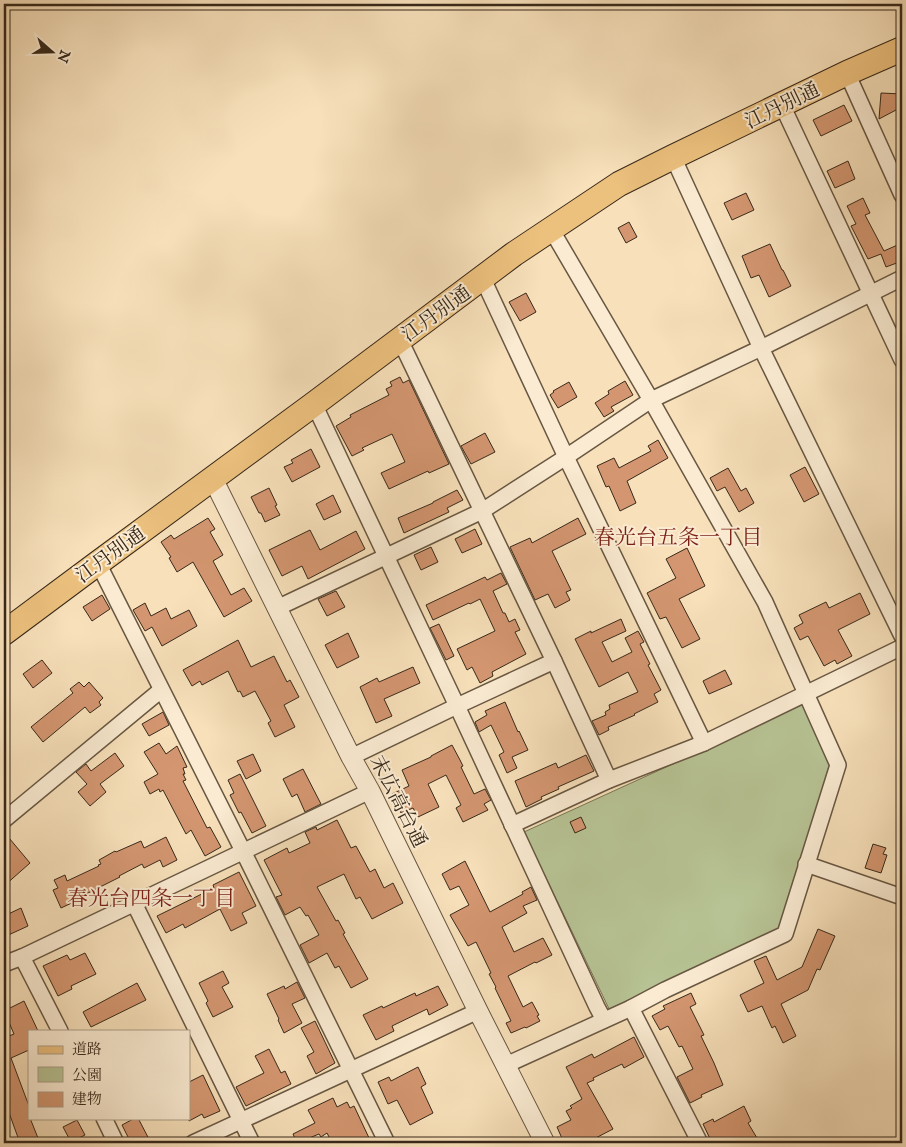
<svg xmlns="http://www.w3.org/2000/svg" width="906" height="1147" font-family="'IM FELL English','Noto Serif JP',serif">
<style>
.green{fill:#b7c394;stroke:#787657}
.building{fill:#d39670;stroke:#38291a}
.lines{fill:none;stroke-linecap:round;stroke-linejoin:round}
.minor-casing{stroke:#685742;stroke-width:18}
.tertiary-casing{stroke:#685742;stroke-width:21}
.primary-casing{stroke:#38291a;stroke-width:26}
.minor{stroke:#faebd2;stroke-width:15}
.tertiary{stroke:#faebd2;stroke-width:19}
.primary{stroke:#ecc07d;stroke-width:24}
.labels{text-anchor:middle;stroke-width:4;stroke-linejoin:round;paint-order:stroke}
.street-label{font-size:20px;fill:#38291a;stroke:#faebd2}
.neighbourhood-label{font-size:21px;fill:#7a1f14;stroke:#faebd2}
</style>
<rect width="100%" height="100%" fill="#f7e0ba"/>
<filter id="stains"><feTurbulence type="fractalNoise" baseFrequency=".004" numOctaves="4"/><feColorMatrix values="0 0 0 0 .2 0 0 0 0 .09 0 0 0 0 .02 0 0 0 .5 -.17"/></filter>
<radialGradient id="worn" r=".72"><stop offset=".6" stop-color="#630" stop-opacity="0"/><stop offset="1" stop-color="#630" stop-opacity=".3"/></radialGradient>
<!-- green -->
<polygon class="green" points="804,704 830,763 778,936 612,1015 524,832"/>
<!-- building -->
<g class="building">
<polygon points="881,93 902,94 902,110 896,110 879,119"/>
<polygon points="844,105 852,121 821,136 813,120"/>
<polygon points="848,161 855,179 835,188 827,171"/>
<polygon points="746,193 754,210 732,220 724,203"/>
<polygon points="863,198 870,213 865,215 884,251 902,243 902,261 886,267 881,254 868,259 851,226 856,224 847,206"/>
<polygon points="629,222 637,237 626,243 618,228"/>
<polygon points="770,244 782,270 783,270 791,286 769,297 759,275 751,278 742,256"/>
<polygon points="526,293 536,312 520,321 509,302"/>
<polygon points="400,377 403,383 409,380 449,464 429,473 428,471 389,489 381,473 405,462 392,434 362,448 364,450 352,456 336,426 351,417 350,415 389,395 386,389 392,386 390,382"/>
<polygon points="625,381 633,395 611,407 614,411 604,417 595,403 609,394 608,391"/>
<polygon points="569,382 577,397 558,408 550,395 554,392 553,391"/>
<polygon points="485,433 495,452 471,464 461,446"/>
<polygon points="658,440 668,458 627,481 636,503 620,511 609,486 606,487 597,466 614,458 619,468 651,451 648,446"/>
<polygon points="311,449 320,467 292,482 284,467 293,463 291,460"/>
<polygon points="805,467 819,494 804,502 790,475"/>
<polygon points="728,468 741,491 746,488 754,503 739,512 725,487 717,491 710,478"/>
<polygon points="269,488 277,505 275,506 280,515 265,522 261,513 259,513 251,497"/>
<polygon points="457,490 463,500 447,508 449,512 404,533 398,518 433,503 433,502"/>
<polygon points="333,495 341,512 324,520 316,504"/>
<polygon points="208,518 215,529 210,532 223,555 213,561 231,595 244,588 252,601 224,617 193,562 177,572 169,558 171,557 161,542 171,535 174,539"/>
<polygon points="578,518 586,534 552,551 571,590 566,592 570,600 555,608 548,594 535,600 510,547 530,538 532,543"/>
<polygon points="475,529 482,544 462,553 455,539"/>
<polygon points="310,530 320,550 356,531 365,549 308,579 302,566 282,576 269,550"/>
<polygon points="431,547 438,562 421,570 414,555"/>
<polygon points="687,548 705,586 679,599 700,639 682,648 666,617 660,619 647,593 676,578 666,559"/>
<polygon points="501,573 507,584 493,591 503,613 505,613 509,622 515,619 520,630 515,632 526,654 492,672 493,676 480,683 472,667 467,670 457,649 495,631 480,599 470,604 469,603 433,620 426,605 485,577 487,580"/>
<polygon points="336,591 345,607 327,616 318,599"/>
<polygon points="860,593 870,614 838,630 852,656 837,664 835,660 824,666 808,636 800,640 794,628 803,623 799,615 826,602 829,608"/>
<polygon points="102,595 110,609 92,621 83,607"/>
<polygon points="145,603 151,616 166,608 171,619 189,610 197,626 162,646 152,627 145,631 133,610"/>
<polygon points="621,619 626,631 602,642 612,662 632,652 625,638 638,631 644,642 640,644 650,664 648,665 661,690 654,694 658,702 634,714 635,715 608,727 609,730 599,735 592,721 606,715 605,712 610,709 609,705 638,692 628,672 599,687 575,639 591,631 591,633"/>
<polygon points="439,624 454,656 446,660 430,628"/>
<polygon points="348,633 359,657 337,668 325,645"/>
<polygon points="238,640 251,667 274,656 287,682 290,680 299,697 284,705 295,727 275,737 268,723 271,721 255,691 243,697 240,691 238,692 228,671 202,685 200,681 192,686 183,670"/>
<polygon points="42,660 52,673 33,688 23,674"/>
<polygon points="413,667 420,683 384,699 392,716 376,723 360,687 377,678 379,682"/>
<polygon points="725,670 732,684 709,694 703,681"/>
<polygon points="79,682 84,687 89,682 103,698 99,702 101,705 90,713 85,707 43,742 31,727 73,693 70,689"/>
<polygon points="505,702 518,732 519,731 528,750 512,757 517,768 507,773 499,755 504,752 491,725 479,732 475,722 487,715 485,711"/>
<polygon points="163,712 169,725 149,736 142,724"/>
<polygon points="159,743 166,754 177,746 187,767 183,768 185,774 183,774 186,780 183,781 207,828 210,827 221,847 205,856 191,830 186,834 163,790 160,792 159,789 150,794 144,782 158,774 144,752"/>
<polygon points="452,745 460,760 463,766 461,767 474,794 485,789 491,800 484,804 488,810 463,822 456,808 461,805 446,775 428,784 439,807 418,817 413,808 401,813 392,794 409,786 402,770 431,757 431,756"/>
<polygon points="115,753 124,766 100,784 106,792 90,806 78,792 87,784 76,772 86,764 91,771"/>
<polygon points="253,754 261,771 246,779 237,761"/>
<polygon points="586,755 594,771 558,787 559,789 541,797 542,799 526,807 515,781 556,763 558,768"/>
<polygon points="303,769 321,804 305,812 297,794 292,797 283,779"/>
<polygon points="240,774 266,826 252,833 241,812 239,813 230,795 234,793 228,780"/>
<polygon points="581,817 586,828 575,833 570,822"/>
<polygon points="337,820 351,848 356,846 370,872 375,869 384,888 393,883 403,903 372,919 360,897 356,899 344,874 317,887 336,921 338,920 345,933 343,934 368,979 351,988 339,966 335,968 327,953 309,963 300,945 319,935 308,915 306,916 300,907 285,915 276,897 282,895 264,860 287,848 289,853 310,843 305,832 316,827 317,830"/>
<polygon points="4,832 30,863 4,886"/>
<polygon points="166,837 177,860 163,867 160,860 144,868 142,864 119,876 120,877 76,899 76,901 61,908 53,890 58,888 54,880 65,875 67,881 99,866 98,865 101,864 99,860 115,851 116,852 141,841 144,848"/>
<polygon points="873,844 886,848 883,854 887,855 881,873 865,868"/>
<polygon points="465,861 490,912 523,894 522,892 531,887 537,900 523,906 527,913 502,927 514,952 543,938 552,955 536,963 535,962 508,976 523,1007 532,1002 539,1015 537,1016 540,1021 526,1028 525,1027 511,1033 506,1023 511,1021 495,988 496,987 489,974 491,973 476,942 468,946 450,915 469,905 459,886 450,890 442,874"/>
<polygon points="239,872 256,906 242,913 247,923 231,931 220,909 185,928 183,924 166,933 157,916 214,888 213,885"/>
<polygon points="21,908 28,926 4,937 4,916"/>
<polygon points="818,929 835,936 820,970 817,969 808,990 781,1004 796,1036 783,1043 775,1026 772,1028 762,1006 748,1012 740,995 764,983 754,961 766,956 777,980 802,967"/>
<polygon points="85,953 96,974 71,986 72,989 58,996 43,966 67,955 70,960"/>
<polygon points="223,971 229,983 222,987 233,1007 213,1017 206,1003 208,1001 199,983"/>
<polygon points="297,982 305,998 292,1004 302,1023 284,1033 278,1020 279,1019 267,994 284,986 285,989"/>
<polygon points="137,983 146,1000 91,1027 83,1012"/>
<polygon points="438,986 448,1005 429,1015 427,1009 392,1026 394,1031 376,1040 363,1015 382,1006 383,1008 415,993 416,996"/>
<polygon points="691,993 696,1004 690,1007 704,1035 701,1036 714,1063 723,1085 701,1095 702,1097 690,1103 677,1077 693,1069 682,1046 679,1047 668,1026 660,1030 652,1016 665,1009 663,1006"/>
<polygon points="24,1001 38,1031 29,1031 29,1050 11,1058 29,1106 29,1118 30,1118 40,1143 20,1143 4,1099 4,1038 14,1034 4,1011"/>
<polygon points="315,1021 335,1063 316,1074 307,1056 314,1052 301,1028"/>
<polygon points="634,1037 644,1057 624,1068 622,1064 593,1078 594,1080 587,1083 613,1129 586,1143 564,1143 557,1127 571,1120 566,1111 572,1108 570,1106 582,1099 566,1067 592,1054 594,1058"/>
<polygon points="269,1049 281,1073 285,1071 291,1084 246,1106 236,1087 264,1073 255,1056"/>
<polygon points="418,1067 426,1084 421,1087 433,1113 410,1125 397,1100 388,1104 378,1082 389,1077 391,1081"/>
<polygon points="203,1075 220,1111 204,1118 202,1114 189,1121 189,1082"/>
<polygon points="333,1098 337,1107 347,1102 350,1108 354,1106 370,1140 363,1143 332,1143 327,1133 321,1137 319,1134 297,1143 293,1134 315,1123 308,1110"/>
<polygon points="744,1106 751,1121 748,1123 760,1143 712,1143 703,1124 713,1119 714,1122"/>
<polygon points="135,1118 138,1118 151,1143 131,1143 122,1125"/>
<polygon points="77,1120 85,1135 71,1142 63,1127"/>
</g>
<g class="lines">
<defs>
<g id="minor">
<polyline points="847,73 902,195"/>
<polyline points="782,105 902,360"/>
<polyline points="673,157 761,348 902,636"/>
<polyline points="483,279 566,457 704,743"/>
<polyline points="400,340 554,661 609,780"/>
<polyline points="314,404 457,706 597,1007 604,1020"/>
<polyline points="98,563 243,851 387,1143"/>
<polyline points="277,608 482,511 566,457 651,400 761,348 902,278"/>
<polyline points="351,757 457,706 554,661"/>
<polyline points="4,820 161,690"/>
<polyline points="512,825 609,780 704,743 902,647"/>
<polyline points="806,864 902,897"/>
<polyline points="134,903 252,1143"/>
<polyline points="22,957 60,1031"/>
<polyline points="4,964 22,957 370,791"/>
<polyline points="631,1008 700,1143"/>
<polyline points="506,1065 631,1008 665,990 785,934 838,765 765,602 651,400 551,229"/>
<polyline points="104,1118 116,1143"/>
<polyline points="193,1143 478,1011"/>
</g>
<polyline id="tertiary" points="213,479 351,757 370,791 478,1011 545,1143"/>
<polyline id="primary" points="4,633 98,563 314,404 514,254 619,184 673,157 847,73 902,49"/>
</defs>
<!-- minor casing -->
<use href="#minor" class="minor-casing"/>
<!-- tertiary casing -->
<use href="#tertiary" class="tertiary-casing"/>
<!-- primary casing -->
<use href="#primary" class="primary-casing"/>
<!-- minor -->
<use href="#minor" class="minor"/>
<!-- tertiary -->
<use href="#tertiary" class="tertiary"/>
<!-- primary -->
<use href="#primary" class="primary"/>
</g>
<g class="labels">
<!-- street labels -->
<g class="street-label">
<text transform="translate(782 105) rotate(-26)" y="7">江丹別通</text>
<text transform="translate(436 313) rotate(-36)" y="7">江丹別通</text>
<text transform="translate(110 554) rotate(-36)" y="7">江丹別通</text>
<text transform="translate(399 801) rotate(63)" y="7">末広高台通</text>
</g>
<!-- neighbourhood labels -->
<g class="neighbourhood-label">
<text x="678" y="544">春光台五条一丁目</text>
<text x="151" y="905">春光台四条一丁目</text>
</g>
</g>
<!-- margin -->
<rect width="906" height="1147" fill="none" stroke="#f7e0ba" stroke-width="20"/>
<rect x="5" y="5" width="896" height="1137" fill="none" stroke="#38291a" stroke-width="2.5"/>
<rect x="10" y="10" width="886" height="1127" fill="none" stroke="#38291a"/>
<!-- legend -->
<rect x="28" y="1030" width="162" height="90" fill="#faebd2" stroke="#ac9d88"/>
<rect x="38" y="1046" width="25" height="8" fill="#ecc07d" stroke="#ac9d88"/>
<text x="72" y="1054" font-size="15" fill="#38291a">道路</text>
<rect x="38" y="1067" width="25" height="15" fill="#b7c394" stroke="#ac9d88"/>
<text x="72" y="1080" font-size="15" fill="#38291a">公園</text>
<rect x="38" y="1092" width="25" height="15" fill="#d39670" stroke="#ac9d88"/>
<text x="72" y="1104" font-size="15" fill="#38291a">建物</text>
<!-- north arrow -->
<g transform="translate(52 52) rotate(110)" stroke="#faebd2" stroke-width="4" paint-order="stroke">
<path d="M0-4L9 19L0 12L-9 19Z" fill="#38291a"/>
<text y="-8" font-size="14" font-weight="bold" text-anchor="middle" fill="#38291a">N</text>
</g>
<rect width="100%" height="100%" filter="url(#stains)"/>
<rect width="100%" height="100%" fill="url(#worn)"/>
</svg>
